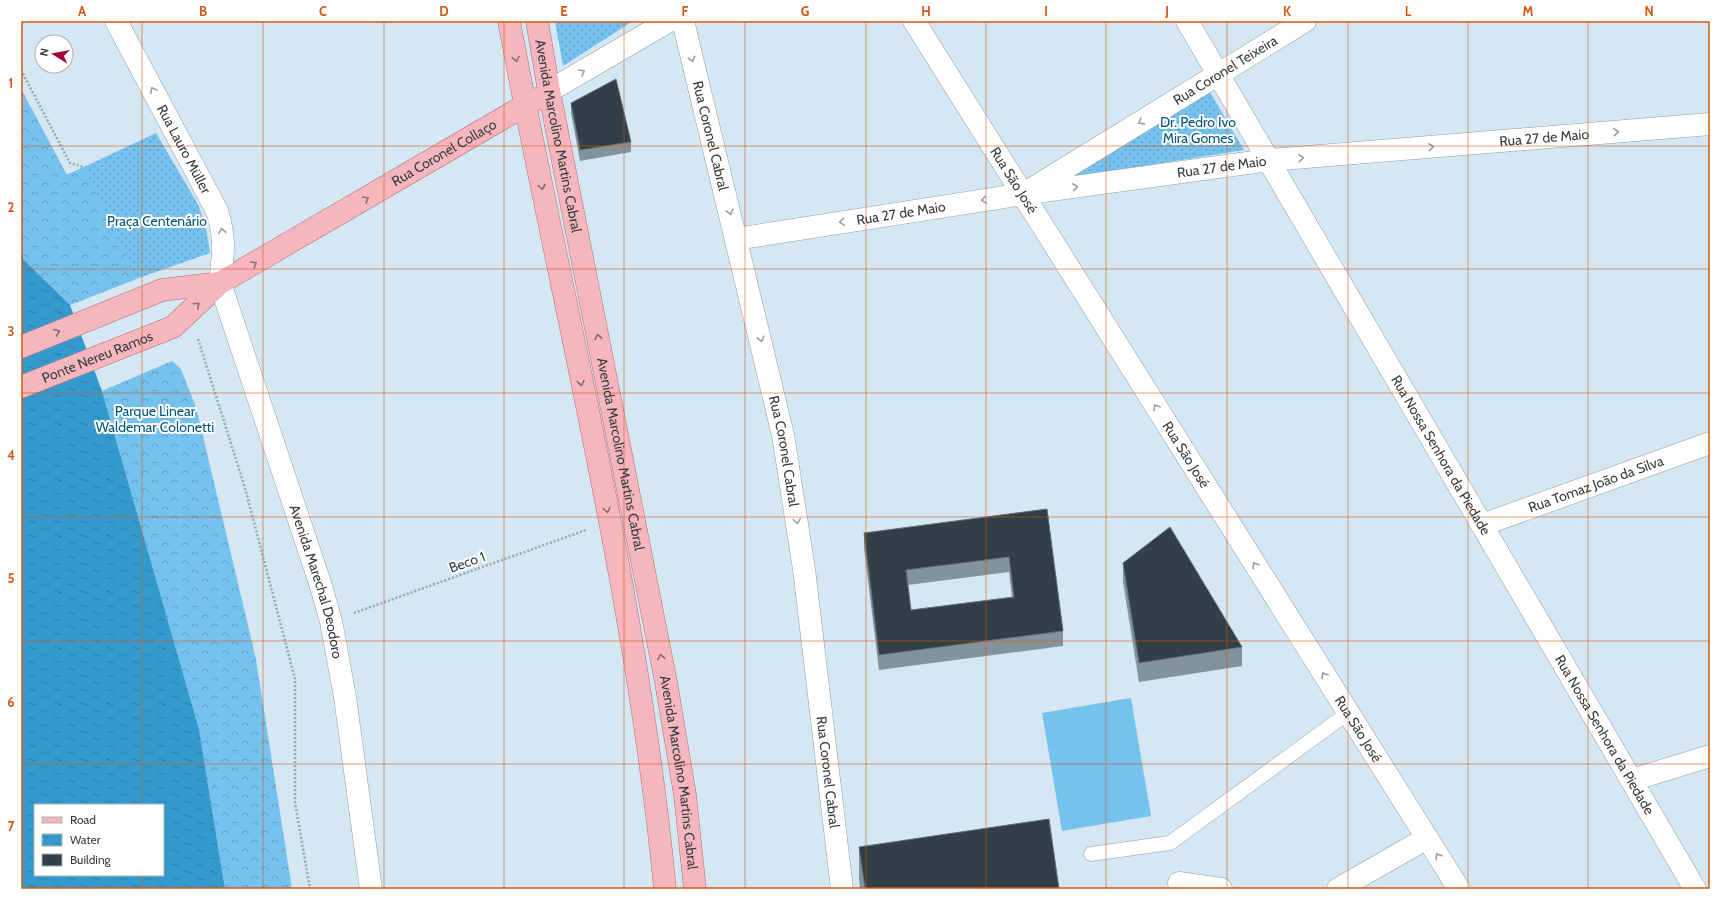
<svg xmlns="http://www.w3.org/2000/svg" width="1731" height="910" font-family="Cabin,sans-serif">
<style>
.grass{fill:url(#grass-dots)}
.forest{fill:url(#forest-crowns)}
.garden{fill:#76c2ee}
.water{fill:url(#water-ripples);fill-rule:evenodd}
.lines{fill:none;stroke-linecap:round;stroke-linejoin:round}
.lane-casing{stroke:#8e9ea9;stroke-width:15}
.street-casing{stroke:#8e9ea9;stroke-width:23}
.secondary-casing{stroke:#8e9ea9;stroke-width:23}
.primary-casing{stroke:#af6d75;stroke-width:23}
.path{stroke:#98a6ae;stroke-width:2.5;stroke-dasharray:2 2;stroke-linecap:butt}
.lane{stroke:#fff;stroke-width:14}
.street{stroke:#fff;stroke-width:22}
.secondary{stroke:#fff;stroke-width:22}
.primary{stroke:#f5b7bd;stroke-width:22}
.wall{fill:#83939d;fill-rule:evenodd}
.building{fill:#313f48;stroke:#62717b;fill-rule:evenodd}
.oneway{stroke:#836e73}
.oneway2{stroke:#9b9ea0}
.grid{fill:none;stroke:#d65611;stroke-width:1;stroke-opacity:0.55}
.labels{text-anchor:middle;stroke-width:4;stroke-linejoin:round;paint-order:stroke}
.street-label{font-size:14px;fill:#373e42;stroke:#fff}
.park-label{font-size:14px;fill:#05577a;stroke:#fff}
.neatline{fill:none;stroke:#d65611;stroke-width:1.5}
.grid-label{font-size:13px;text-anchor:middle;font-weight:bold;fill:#d65611}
</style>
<defs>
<pattern id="grass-dots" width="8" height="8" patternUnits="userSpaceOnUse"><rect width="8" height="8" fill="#76c2ee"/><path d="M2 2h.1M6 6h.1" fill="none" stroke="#629fc2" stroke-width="1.8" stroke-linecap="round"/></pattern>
<pattern id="forest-crowns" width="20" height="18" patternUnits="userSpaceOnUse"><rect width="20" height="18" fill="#76c2ee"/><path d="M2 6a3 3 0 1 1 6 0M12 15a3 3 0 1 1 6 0" fill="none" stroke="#629fc2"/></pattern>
<pattern id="water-ripples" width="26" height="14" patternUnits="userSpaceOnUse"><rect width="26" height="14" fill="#349ace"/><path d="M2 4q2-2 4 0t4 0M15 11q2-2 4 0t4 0" fill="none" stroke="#2d7fa9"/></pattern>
</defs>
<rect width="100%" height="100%" fill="#d5e7f2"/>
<!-- grass -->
<g class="grass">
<polygon points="555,21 633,21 563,66"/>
<polygon points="21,89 67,175 156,133 199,206 207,233 210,253 136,279 70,305 21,257"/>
<polygon points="1210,92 1244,150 1068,178"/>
</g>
<!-- forest -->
<g class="forest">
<polygon points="21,89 66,175 84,167 136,279 70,305 21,257"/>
<polygon points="172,361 181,369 196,407 256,659 292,889 225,889 199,729 102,391"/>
</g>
<!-- garden -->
<polygon class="garden" points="1131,698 1151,816 1062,831 1042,713"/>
<!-- water -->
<path class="water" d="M21,257L70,305L102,391L199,729L225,889H21ZM35,805H163V875H35Z"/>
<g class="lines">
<defs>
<polyline id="lane" points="1091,854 1170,843 1348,713"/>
<g id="street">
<path id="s1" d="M1187,21L1695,889"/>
<path id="s2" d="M1030,190L1305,21"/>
<path id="s3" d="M736,239L1023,194L1269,160L1710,124"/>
<path id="s4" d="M1482,525L1710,443"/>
<polyline points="1632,780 1710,756"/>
<polyline points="1180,889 1179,883 1221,889"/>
<polyline points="1338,889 1427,838"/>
</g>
<g id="secondary">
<path id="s5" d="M116,21L217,211C226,239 223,255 220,283L320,583L331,621L345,697L371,889"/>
<path id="s6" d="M683,21L783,435L804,569L842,889"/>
<path id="s7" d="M914,21L1459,889"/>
<polyline points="549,91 669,21"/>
</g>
<g id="primary">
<path d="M509,21C563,310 637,596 665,889"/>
<path id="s8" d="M537,21L549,91L666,682L685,795L695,889"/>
<polyline points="21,347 162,290 220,283"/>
<path id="s9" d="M21,387L173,327L220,283L536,99"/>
</g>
</defs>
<!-- lane casing -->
<use href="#lane" class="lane-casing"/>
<!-- street casing -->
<use href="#street" class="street-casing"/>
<!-- secondary casing -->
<use href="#secondary" class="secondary-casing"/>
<!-- primary casing -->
<use href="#primary" class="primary-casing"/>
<!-- path -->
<g class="path">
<polyline points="21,70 70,163 84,167"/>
<polyline points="198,339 245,488 295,679 295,803 310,889"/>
<polyline points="354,613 586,530"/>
</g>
<!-- lane -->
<use href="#lane" class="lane"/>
<!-- street -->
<use href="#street" class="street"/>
<!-- secondary -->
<use href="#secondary" class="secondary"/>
<!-- primary -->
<use href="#primary" class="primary"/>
</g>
<!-- wall -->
<g class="wall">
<polygon points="571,103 631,142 631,152 580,161 571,113"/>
<path d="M1047,509L1063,631V646L879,670L864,548V533ZM1009,572L1012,597L911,610L908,585Z"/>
<polygon points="1123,563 1242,647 1242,666 1139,682 1123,582"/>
<polygon points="1049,819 1059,889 860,889 859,879 859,847"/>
</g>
<!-- building -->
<g class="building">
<polygon points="616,79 631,142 580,150 571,103"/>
<path d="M1047,509L1063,631L879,655L864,533ZM1009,557L1014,597L911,610L906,570Z"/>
<polygon points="1170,527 1242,647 1139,663 1123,563"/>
<polygon points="1049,819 1059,889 865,889 859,847"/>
</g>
<!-- one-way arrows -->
<defs><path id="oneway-chevron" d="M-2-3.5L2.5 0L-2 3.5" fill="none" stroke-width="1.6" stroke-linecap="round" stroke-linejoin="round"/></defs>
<g class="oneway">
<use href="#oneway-chevron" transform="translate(516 59) rotate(79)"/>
<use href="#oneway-chevron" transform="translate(542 187) rotate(79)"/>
<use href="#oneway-chevron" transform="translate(366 199) rotate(-30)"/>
<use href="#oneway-chevron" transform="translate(254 264) rotate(-30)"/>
<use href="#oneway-chevron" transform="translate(197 305) rotate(-43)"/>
<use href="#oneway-chevron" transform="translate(57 332) rotate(-22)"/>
<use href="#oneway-chevron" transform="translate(598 337) rotate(-101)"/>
<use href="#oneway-chevron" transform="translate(581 383) rotate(79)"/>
<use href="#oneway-chevron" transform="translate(607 510) rotate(79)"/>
<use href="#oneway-chevron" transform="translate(661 657) rotate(-101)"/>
</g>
<g class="oneway2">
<use href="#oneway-chevron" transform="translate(692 59) rotate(76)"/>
<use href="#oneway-chevron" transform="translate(582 72) rotate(-30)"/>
<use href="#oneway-chevron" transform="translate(153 90) rotate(-118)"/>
<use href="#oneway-chevron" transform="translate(1141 122) rotate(148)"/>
<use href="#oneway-chevron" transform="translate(1616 132) rotate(-5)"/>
<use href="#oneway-chevron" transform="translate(1431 147) rotate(-5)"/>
<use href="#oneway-chevron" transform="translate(1301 158) rotate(-5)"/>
<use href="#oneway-chevron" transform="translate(1075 187) rotate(-8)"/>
<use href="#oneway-chevron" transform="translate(984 200) rotate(171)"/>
<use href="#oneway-chevron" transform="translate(730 212) rotate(76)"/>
<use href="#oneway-chevron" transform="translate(842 222) rotate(171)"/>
<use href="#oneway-chevron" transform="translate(222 231) rotate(-99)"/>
<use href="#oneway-chevron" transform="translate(761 339) rotate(76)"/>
<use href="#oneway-chevron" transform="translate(1156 407) rotate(-122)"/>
<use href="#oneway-chevron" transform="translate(797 521) rotate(82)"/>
<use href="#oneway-chevron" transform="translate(1255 565) rotate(-122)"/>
<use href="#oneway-chevron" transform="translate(1324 675) rotate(-122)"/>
<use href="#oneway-chevron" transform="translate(1438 856) rotate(-122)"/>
</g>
<!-- grid -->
<path class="grid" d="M142,21V805M263,21V889M384,21V889M504,21V889M624,21V889M745,21V889M866,21V889M986,21V889M1106,21V889M1227,21V889M1348,21V889M1468,21V889M1588,21V889M21,146H1710M21,269H1710M21,393H1710M21,517H1710M21,641H1710M21,764H1710M142,875V889"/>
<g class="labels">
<!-- street labels -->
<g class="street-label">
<text dy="5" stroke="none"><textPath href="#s2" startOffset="229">Rua Coronel Teixeira</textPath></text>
<text dy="5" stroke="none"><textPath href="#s8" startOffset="117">Avenida Marcolino Martins Cabral</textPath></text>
<text dy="5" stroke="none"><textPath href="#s6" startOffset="118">Rua Coronel Cabral</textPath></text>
<text dy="5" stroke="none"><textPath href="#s3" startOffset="815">Rua 27 de Maio</textPath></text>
<text dy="5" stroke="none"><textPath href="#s5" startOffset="145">Rua Lauro Müller</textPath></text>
<text dy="5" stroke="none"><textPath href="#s9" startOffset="487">Rua Coronel Collaço</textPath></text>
<text dy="5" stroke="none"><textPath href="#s3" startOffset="491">Rua 27 de Maio</textPath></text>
<text dy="5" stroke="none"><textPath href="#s7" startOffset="188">Rua São José</textPath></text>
<text dy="5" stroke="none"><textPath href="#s3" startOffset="167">Rua 27 de Maio</textPath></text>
<text dy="5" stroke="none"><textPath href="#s9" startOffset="82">Ponte Nereu Ramos</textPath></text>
<text dy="5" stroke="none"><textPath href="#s6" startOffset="442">Rua Coronel Cabral</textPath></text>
<text dy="5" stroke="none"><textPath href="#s8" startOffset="441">Avenida Marcolino Martins Cabral</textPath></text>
<text dy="5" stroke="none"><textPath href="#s7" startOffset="512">Rua São José</textPath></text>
<text dy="5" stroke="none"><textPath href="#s1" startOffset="503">Rua Nossa Senhora da Piedade</textPath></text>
<text dy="5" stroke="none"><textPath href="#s4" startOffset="121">Rua Tomaz João da Silva</textPath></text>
<text transform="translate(467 562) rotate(-20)" y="5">Beco 1</text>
<text dy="5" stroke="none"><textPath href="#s5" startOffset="602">Avenida Marechal Deodoro</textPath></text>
<text dy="5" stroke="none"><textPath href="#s7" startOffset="836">Rua São José</textPath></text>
<text dy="5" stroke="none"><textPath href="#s1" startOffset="827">Rua Nossa Senhora da Piedade</textPath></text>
<text dy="5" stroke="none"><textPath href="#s6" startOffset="766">Rua Coronel Cabral</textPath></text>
<text dy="5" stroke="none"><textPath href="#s8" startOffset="765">Avenida Marcolino Martins Cabral</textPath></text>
</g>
<!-- park labels -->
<g class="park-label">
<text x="1198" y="127">Dr. Pedro Ivo<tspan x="1198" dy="16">Mira Gomes</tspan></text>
<text x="157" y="226">Praça Centenário</text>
<text x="155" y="416">Parque Linear<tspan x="155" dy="16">Waldemar Colonetti</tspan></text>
</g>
</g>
<!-- border -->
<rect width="1731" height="910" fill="none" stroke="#ffffff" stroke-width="44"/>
<!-- legend -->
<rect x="34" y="804" width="130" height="72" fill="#ffffff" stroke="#afb2b3"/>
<rect x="42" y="817" width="20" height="6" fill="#f5b7bd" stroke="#afb2b3"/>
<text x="70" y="824" font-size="12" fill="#373e42">Road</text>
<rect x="42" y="834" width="20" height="12" fill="url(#water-ripples)" stroke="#afb2b3"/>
<text x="70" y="844" font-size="12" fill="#373e42">Water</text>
<rect x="42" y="854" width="20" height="12" fill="#313f48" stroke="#afb2b3"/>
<text x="70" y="864" font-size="12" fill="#373e42">Building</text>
<!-- north arrow -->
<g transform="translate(54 54) rotate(281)"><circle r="19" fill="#ffffff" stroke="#afb2b3"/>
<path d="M0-3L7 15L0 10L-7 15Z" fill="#a10235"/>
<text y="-6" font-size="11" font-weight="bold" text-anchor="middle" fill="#373e42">N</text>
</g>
<rect x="22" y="22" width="1687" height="866" class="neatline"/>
<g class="grid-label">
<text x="82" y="16">A</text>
<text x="203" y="16">B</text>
<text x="323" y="16">C</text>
<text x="444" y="16">D</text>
<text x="564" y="16">E</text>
<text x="685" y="16">F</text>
<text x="805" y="16">G</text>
<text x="926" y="16">H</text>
<text x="1046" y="16">I</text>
<text x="1167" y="16">J</text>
<text x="1287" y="16">K</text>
<text x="1408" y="16">L</text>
<text x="1528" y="16">M</text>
<text x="1649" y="16">N</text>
<text x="11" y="88">1</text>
<text x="11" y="212">2</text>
<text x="11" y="336">3</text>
<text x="11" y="460">4</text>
<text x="11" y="583">5</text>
<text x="11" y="707">6</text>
<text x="11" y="831">7</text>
</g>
</svg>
